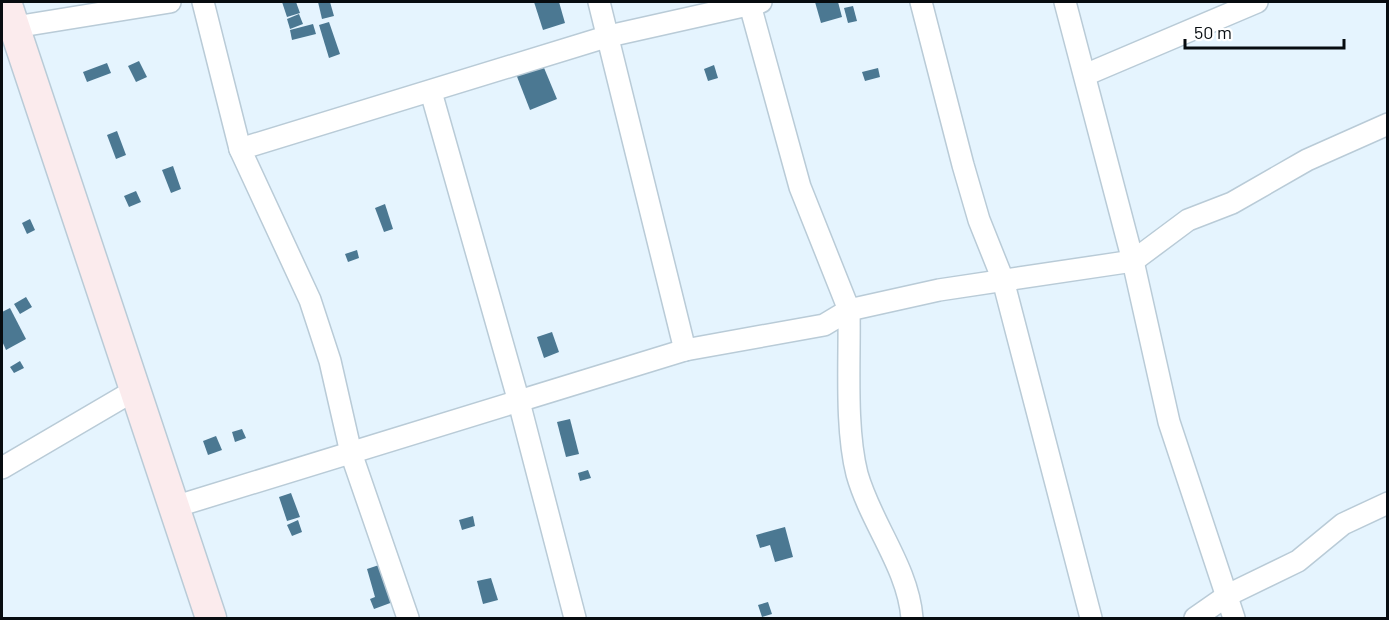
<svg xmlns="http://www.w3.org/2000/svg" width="1389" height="620" font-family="Barlow,sans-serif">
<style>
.building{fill:#4b7892}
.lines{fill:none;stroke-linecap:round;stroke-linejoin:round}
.street-casing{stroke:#b9cbd7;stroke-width:24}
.secondary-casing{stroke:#b9cbd7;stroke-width:33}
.street{stroke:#fff;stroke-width:21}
.secondary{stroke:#fbebed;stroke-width:30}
</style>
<rect width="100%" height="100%" fill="#e5f4fe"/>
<!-- building -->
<g class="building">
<polygon points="282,2 296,2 300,13 287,17"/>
<polygon points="318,2 330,2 334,16 322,19"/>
<polygon points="534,2 559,2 565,23 543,30"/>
<polygon points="815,2 838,2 842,17 821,23"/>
<polygon points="853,6 857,21 848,23 844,8"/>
<polygon points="299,14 303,24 290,29 287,19"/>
<polygon points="329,22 340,54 329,58 319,25"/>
<polygon points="313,24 316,34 292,40 290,30"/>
<polygon points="139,61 147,77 136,82 128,66"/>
<polygon points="107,63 111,73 87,82 83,72"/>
<polygon points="542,63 557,99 530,110 516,74"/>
<polygon points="714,65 718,78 708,81 704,69"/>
<polygon points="878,68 880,77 865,81 862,72"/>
<polygon points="117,131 126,155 116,159 107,135"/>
<polygon points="173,166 181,189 171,193 162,170"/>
<polygon points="136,191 141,202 129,207 124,196"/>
<polygon points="385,204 393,229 384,232 375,208"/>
<polygon points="30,219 35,230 27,234 22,223"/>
<polygon points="357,250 359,258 348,262 345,254"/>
<polygon points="26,297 32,307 20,314 14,304"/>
<polygon points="10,308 26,339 6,350 2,341 2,312"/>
<polygon points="552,332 559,352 544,358 537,337"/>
<polygon points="20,361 24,368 14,373 10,367"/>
<polygon points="570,419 579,454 566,457 557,422"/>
<polygon points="242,429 246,438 235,442 232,432"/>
<polygon points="216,436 222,450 208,455 203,441"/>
<polygon points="588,470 591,478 580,481 578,473"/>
<polygon points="291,493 300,517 287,521 279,497"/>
<polygon points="473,516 475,526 462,530 459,520"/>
<polygon points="298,520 302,532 292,536 287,525"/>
<polygon points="785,527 793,557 775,562 770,545 760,548 756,535"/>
<polygon points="379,565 393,602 374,609 370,599 375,597 367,569"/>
<polygon points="491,578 498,600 483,604 477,581"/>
<polygon points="768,602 772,614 762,617 758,605"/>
</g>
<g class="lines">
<defs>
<g id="street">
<polyline points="203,2 240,149 310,300 330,361 351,453 408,618"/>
<polyline points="599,2 685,350"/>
<polyline points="921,2 963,165 979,220 1003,280 1091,618"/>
<polyline points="1065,2 1133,261 1169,422 1234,618"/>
<polyline points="750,5 800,187 849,310 939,290 1133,261 1188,220 1232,203 1307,160 1388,124"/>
<polyline points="15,27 170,2"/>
<polyline points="1085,75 1257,2"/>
<polyline points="431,92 519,402 575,618"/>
<polyline points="240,149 609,36 761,2"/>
<polyline points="2,468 135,390"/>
<path d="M174,507L685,350L824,325L849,310C850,360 845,427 857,474C871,524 908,567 912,618"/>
<polyline points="1195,618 1228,595 1298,561 1343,524 1388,503"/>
</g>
<polyline id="secondary" points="6,2 211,618"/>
</defs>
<!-- street casing -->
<use href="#street" class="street-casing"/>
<!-- secondary casing -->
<use href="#secondary" class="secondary-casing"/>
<!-- street -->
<use href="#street" class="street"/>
<!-- secondary -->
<use href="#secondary" class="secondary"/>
</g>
<!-- border -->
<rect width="1389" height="620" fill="none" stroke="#070c10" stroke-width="6"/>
<!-- scale -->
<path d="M1185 39v9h159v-9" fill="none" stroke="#070c10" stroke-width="3"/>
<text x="1194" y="39" font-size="18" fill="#070c10" stroke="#ffffff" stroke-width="4.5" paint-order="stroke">50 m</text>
</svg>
